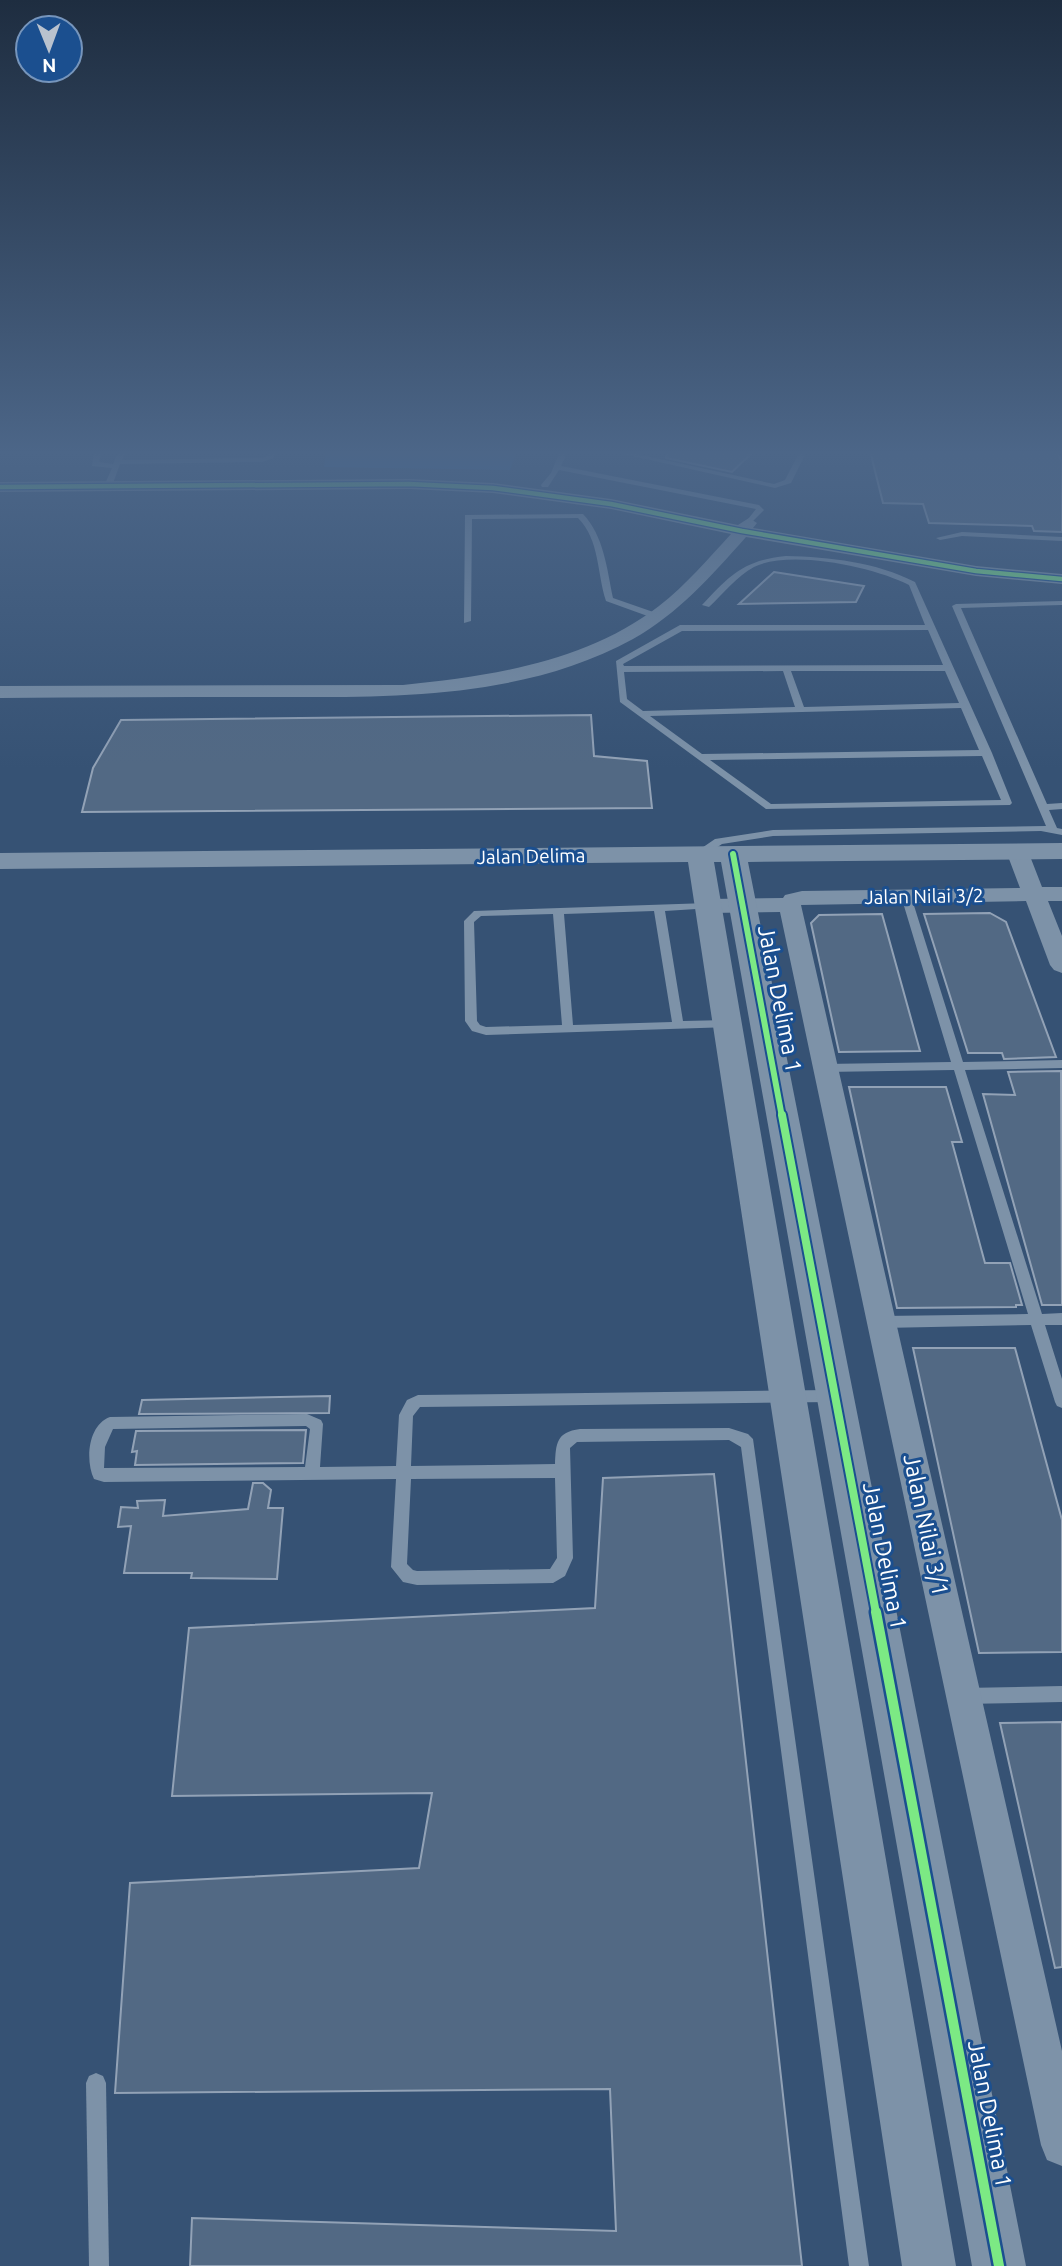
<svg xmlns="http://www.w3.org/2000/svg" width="1062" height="2266" font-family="Ubuntu,sans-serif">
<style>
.green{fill:#2f66a5}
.building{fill:#526984;stroke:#92a2b6;stroke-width:2}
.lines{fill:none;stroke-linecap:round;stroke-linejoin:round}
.service{fill:#7d92a8;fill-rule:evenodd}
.minor{fill:#7d92a8;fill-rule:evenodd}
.tertiary{fill:#7d92a8;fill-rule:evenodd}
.cycleway-far3-casing{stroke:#1b4f8f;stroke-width:7}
.cycleway-far2-casing{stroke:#1b4f8f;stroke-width:10}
.cycleway-far1-casing{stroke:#1b4f8f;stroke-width:12}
.cycleway-casing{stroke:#1b4f8f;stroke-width:15}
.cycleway-far3{stroke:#7ce984;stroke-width:4.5}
.cycleway-far2{stroke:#7ce984;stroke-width:6}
.cycleway-far1{stroke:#7ce984;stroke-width:8}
.cycleway{stroke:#7ce984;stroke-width:10}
.labels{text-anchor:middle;stroke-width:6;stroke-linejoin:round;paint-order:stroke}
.street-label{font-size:19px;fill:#fff;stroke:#1b4f8f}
.near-street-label{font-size:23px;fill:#fff;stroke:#1b4f8f}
</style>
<rect width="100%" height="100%" fill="#365274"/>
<!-- green -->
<polygon class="green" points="326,451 517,451 510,470 324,467"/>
<!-- building -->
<g class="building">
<polygon points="667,451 754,451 732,472 666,458"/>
<polygon points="870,451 1057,452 1062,462 1062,532 1034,531 1032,526 929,523 923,504 883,503"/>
<polygon points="774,572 864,586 856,602 739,604"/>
<polygon points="591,715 594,756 647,761 652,808 82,812 93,768 121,720"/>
<polygon points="990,913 1006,922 1056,1057 1004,1059 1002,1053 968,1053 924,914"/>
<polygon points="882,914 920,1051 839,1052 811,923 819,915"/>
<polygon points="1061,1071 1062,1305 1042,1305 983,1094 1015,1095 1008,1072"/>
<polygon points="849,1087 946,1087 962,1142 952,1142 985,1263 1010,1263 1022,1305 1016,1305 1016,1307 897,1308"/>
<polygon points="913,1348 1015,1348 1062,1520 1062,1652 979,1653"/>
<polygon points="330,1396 329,1413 139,1414 142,1400"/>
<polygon points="306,1430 303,1463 135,1465 137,1451 132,1452 136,1431"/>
<polygon points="714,1474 802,2266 190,2266 192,2218 616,2231 610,2089 115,2093 130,1883 419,1868 432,1793 172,1796 189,1628 595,1608 603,1478"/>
<polygon points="253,1483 263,1483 271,1490 268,1508 283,1508 277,1579 191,1578 192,1573 124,1573 131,1526 118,1527 121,1507 138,1508 137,1501 165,1500 163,1516 248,1509"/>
<polygon points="1062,1722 1062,1967 1055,1968 1000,1723"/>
</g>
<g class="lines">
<!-- service -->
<g class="service">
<polygon points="94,451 102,451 99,462 113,464 119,451 126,451 122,460 261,458 268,456 270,451 277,451 273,458 262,462 120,464 112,486 108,488 104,486 112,468 92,466"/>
<polygon points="560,451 568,451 561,466 759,505 764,510 749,525 745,523 756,509 559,470 548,487 542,487 541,485 551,473"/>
<polygon points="610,451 623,451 774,484 785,480 800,451 807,451 791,483 775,488"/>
<path d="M583,514C604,536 607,569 613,598L659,614V618H653L606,601C597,574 600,540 578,518L472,519L471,621L464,623L465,515Z"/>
<polygon points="962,532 1062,537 1062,541 962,536 940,540 936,538"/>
<path d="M786,556C830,557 876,562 915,582L992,753L1012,803L1010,805L766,809L620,702L616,661L680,625H925L909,585C874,567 790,549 754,567C737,576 723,594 709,607L702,605C730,575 744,560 786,556ZM928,630L943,665L624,666L623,664L682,631ZM783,671L795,707L643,711L627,699L624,672ZM791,671H945L959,703L804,707ZM961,708L979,750L702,754L650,716ZM982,756L1001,800L771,804L710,760Z"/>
<polygon points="1062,601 1062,605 961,608 1047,804 1062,803 1062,809 1049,810 1057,828 1062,829 1062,835 1041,831 773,836 722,844 704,856 696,856 696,852 715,839 773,830 1046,826 952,606 956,604"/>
<polygon points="906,893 911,896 963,1062 1062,1060 1062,1068 965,1070 1042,1314 1062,1313 1062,1325 1045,1325 1062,1379 1062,1408 1057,1406 1055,1402 1031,1325 882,1328 877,1326 875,1322 877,1318 882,1316 1028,1314 954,1070 825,1072 819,1068 825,1064 951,1062 901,896"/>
<path d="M708,903L712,904L713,906L712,908L665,911L683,1021L727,1020L731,1021L733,1024L731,1027L486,1035L472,1031L465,1021L464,921L474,911ZM654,911L672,1022L573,1025L564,914ZM553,914L562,1025L486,1027L480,1025L477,1021L474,922L481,916Z"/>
<path d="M832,1390L837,1392L839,1396L837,1400L832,1402L420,1407L413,1416L411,1466L555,1464C556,1444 556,1432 580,1429L729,1428L748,1434L753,1439L869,2266H849L741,1447L729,1440L577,1442L570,1448L573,1558L565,1576L553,1583L417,1585L403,1582L391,1567L396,1479L104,1482L94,1479C85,1460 88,1425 110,1417L307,1414L321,1420L323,1424L320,1467L396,1466L399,1415L407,1400L418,1395ZM306,1426L310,1429L305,1467L104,1468L105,1447L113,1429ZM555,1478L557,1558L550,1569L417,1571L413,1570L407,1564L411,1479Z"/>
<polygon points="1062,1686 1062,1702 964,1704 958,1702 956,1696 958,1690 964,1688"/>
<polygon points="96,2073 103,2076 106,2083 109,2266 89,2266 86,2083 89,2076"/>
</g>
<!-- minor -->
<g class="minor">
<path d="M409,479L493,483L611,499L738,525L749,518L757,523L753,528L976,566L1062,574V584L976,576L746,537C712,575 678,614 633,639C518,702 381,697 254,697C170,697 85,697 0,698V686L403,685C492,676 586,662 659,606C686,585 708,559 731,534L611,509L493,493L409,489L0,492V482Z"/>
<polygon points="1017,844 1025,846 1028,851 1042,887 1062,887 1062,901 1048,901 1062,936 1062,973 1054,970 1050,965 1026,901 801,905 1062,2051 1062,2166 1047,2160 1041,2145 780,912 708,913 700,911 697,906 700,901 708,899 783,898 785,895 802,891 1020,888 1006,851 1009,846"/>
</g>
<!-- tertiary -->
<polygon class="tertiary" points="1062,843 1062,859 748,862 1026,2266 972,2266 721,862 714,862 956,2266 902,2266 688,862 0,869 0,853"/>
<defs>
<polyline id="cycleway-far3" points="0,487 409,484 493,488 611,504 742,531 976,571 1062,579"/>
<polyline id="cycleway-far2" points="733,854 782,1117"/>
<polyline id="cycleway-far1" points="782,1115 876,1613"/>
<polyline id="cycleway" points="876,1612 999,2266"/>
</defs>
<!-- cycleway-far3 casing -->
<use href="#cycleway-far3" class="cycleway-far3-casing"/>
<!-- cycleway-far2 casing -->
<use href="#cycleway-far2" class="cycleway-far2-casing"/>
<!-- cycleway-far1 casing -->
<use href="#cycleway-far1" class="cycleway-far1-casing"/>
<!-- cycleway casing -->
<use href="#cycleway" class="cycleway-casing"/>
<!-- cycleway-far3 -->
<use href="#cycleway-far3" class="cycleway-far3"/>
<!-- cycleway-far2 -->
<use href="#cycleway-far2" class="cycleway-far2"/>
<!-- cycleway-far1 -->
<use href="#cycleway-far1" class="cycleway-far1"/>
<!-- cycleway -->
<use href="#cycleway" class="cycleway"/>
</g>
<!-- sky -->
<linearGradient id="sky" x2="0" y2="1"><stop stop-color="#1e2d40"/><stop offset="0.59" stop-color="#4c6688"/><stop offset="1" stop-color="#4c6688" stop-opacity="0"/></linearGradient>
<rect width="1062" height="768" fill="url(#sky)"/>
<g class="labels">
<!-- street labels -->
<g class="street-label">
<text transform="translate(531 856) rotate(-1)" y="7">Jalan Delima</text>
<text transform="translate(924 896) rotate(-1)" y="7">Jalan Nilai 3/2</text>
</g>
<!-- near-street labels -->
<g class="near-street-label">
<text transform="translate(780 999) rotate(79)" y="8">Jalan Delima 1</text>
<text transform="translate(926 1525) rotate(78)" y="8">Jalan Nilai 3/1</text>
<text transform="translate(885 1556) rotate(79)" y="8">Jalan Delima 1</text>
<text transform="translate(990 2114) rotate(79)" y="8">Jalan Delima 1</text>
</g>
</g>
<!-- north arrow -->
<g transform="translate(49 49) rotate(179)"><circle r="33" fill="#1b4f8f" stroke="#7695bc" stroke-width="2"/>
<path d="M0-5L12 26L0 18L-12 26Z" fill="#b9c2ce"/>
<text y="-10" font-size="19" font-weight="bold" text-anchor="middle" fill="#ffffff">N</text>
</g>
</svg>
